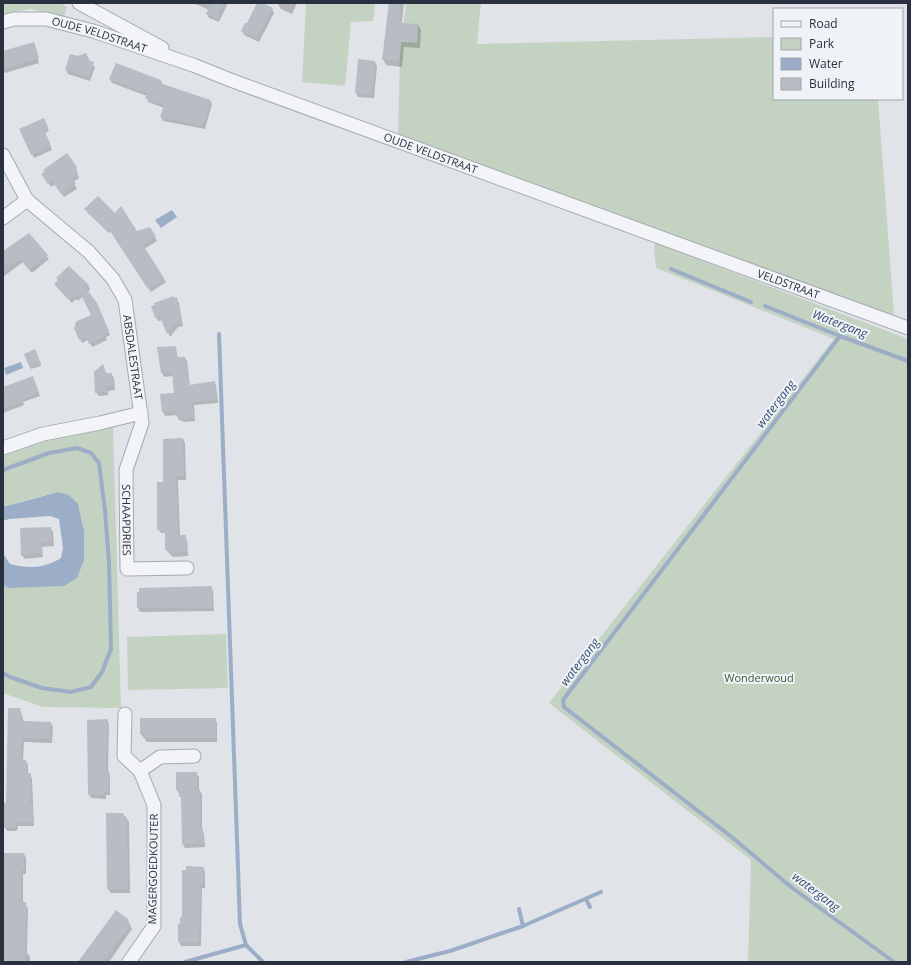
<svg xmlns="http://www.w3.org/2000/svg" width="911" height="965" font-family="'Open Sans',sans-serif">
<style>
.green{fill:#c4d2c1}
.water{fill:#9caec7}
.shadow{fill:#0003}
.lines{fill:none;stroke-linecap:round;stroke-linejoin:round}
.stream{stroke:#9caec7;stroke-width:4}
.building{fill:#b7bcc5}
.minor-casing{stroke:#a5aab2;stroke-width:15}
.minor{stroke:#f2f4f7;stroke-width:13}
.labels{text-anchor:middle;stroke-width:4;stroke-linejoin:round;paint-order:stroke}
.street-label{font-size:11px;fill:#29303f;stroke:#eff2f6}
.park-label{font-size:11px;fill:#3b5a37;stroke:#eff2f6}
.water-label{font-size:12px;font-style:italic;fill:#354c71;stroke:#eff2f6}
</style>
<rect width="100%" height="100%" fill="#e0e3e8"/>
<!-- green -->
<g class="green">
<polygon points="3,3 60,3 67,7 64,17 30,9 3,14"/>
<polygon points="306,3 375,3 373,21 351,22 345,86 302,82"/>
<polygon points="406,3 481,3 477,44 774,37 774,99 878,99 894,315 398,136 400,54"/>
<polygon points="655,243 908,339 908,962 748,962 751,860 549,703 834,339 656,268 654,248"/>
<path d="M113,427L121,708L43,707L3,693V585L9,588L84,560C85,485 70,484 3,508V454L54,436L81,430Z"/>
<polygon points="226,634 228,688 128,690 127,637"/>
</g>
<!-- water -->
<g class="water">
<polygon points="172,210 177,217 161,228 155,220"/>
<polygon points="21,362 23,368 6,375 4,368"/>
<path d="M58,492L69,495L78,504L84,531V560L77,578L64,586L9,588L3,585V550L4,555L10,564C29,569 45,568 61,558L63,548L59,519L50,516L9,519L3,521V507Z"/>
</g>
<!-- shadow -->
<g class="shadow">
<polygon points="193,3 228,3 219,22 209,18 207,14 209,10"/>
<polygon points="259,3 272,9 274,13 259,42 244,35 242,31 248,24"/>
<polygon points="280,3 297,3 292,14 281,9 278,5"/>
<polygon points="389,3 404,3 402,22 403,24 418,25 421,30 420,48 404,47 402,67 386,65 383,59"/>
<polygon points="34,43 39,63 5,73 3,69 3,52"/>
<polygon points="90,62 95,67 90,81 68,74 66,70"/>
<polygon points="375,62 377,66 374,98 358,97 356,93"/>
<polygon points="110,79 161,81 163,85 210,100 212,104 205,129 163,121 161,117 164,108 148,102 147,96 112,83"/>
<polygon points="45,122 49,131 45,133 52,150 34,158 20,129"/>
<polygon points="76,168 79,178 73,182 77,189 64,197 55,184 51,187 45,178 44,170"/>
<polygon points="88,213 115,214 137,232 149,228 157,241 144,249 166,282 151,292 111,231 109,233"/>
<polygon points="28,235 49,259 32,273 23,262 3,277 3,252"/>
<polygon points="55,285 88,285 90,289 88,292 98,308 110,335 106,337 107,340 92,347 88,340 82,343 75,328 77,321 92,315 83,296 78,301 76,299 72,303"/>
<polygon points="174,299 176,299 179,303 183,326 178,327 170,337 163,320 158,321 156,317"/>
<polygon points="175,347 178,358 185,358 187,361 190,386 214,382 216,385 218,403 194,405 195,421 185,422 179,420 177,415 165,416 163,412 161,395 175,394 173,376 164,377 162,373 159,348"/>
<polygon points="36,352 41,366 31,369 25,354"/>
<polygon points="103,365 106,374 111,374 114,378 115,390 108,391 108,395 99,396 96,392"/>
<polygon points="34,380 40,396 23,402 24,405 3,413 3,392"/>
<polygon points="183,439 185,443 186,480 178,480 180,536 185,536 187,540 188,556 173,557 166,550 166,533 161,533 158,529 164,483"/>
<polygon points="50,528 53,532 54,546 42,547 43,557 25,559 22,555"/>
<polygon points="211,587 213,591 214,611 140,612 138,608 138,593"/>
<polygon points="20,709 24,722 50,723 53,726 52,743 24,742 23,761 26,761 28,765 28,774 32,778 34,826 18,826 17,831 7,831 5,827 7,804"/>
<polygon points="141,719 215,719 217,723 217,742 147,742 141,734"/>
<polygon points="107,720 109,724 108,770 110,775 110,795 106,795 106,799 91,798 89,794"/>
<polygon points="177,773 196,773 199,777 199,790 202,794 202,830 204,834 205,847 185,848 183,844 182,800 177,790"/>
<polygon points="107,814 123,814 129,822 130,893 111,893 108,889"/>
<polygon points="5,854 24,854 26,858 26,874 23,874 23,903 25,903 28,909 27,953 30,957 30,962 6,962 4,959"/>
<polygon points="203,868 205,872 205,888 202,888 201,946 181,946 179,942 183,918"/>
<polygon points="116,912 128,921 132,929 109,962 78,962"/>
</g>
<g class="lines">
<!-- stream -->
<g class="stream">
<polyline points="671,269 751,302"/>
<polyline points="765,306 840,336 908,361"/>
<polyline points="219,334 240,924 246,945"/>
<polyline points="840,336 563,700 564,707 733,838 791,887 894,962"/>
<polyline points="3,470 49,453 77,448 91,453 99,463 105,511 109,562 111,649 102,672 91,687 71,692 42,688 10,677 3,673"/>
<polyline points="586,899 590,907"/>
<polyline points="519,909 523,926"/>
<polyline points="185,962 246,945 263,962"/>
<polyline points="406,962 450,951 523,926 601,892"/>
</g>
</g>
<!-- building -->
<g class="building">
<polygon points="211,3 224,3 217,19 206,14"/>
<polygon points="257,3 263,3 273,8 256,39 241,31 245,23 247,23"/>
<polygon points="389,3 400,3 399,20 402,21 402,23 418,24 417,43 401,42 399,61 382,60"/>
<polygon points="34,42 39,58 3,69 3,51"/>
<polygon points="86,53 90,61 94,62 88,78 65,70 70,54 78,56"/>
<polygon points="358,59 375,61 372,95 355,93"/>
<polygon points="116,63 161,80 160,83 210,100 203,126 160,117 164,105 145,98 147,94 109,79"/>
<polygon points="44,118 48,127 44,129 51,146 31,155 19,129"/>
<polygon points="67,153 77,167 75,169 78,174 72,178 76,184 61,194 52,181 48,184 41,174 45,171 43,170"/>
<polygon points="98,196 115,213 121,206 137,231 150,227 156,237 143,245 164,278 148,289 108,228 106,230 84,209"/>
<polygon points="29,233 48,255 29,270 20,259 8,268 3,260 3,251"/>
<polygon points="69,266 89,285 86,288 97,303 109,331 105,333 106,336 89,344 86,337 79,340 74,328 76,322 91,315 80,293 76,298 74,296 69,300 54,284 58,280 56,278"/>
<polygon points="174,296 174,298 177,297 182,322 176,323 167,334 160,316 155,318 151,306 155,305 154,303"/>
<polygon points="176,346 177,357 185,357 189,385 215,381 216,400 192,402 194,417 182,419 176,416 175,411 162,412 160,394 174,393 172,372 161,373 157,347"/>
<polygon points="35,349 41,364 30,368 24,354"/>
<polygon points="103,364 106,373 112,373 113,386 106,387 107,392 95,393 94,372"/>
<polygon points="33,376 39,393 23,399 23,402 3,409 3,387"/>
<polygon points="183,438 184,476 176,476 177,504 178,535 186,535 186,552 170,553 169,550 165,550 165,530 157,530 157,482 163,482 163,439"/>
<polygon points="51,527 52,542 41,543 42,553 21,556 20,528"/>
<polygon points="212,586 212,608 137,608 137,592 139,592 139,588"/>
<polygon points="8,708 20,708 23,721 51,722 50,739 22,738 21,760 26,760 26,773 31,773 30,803 33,803 32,822 16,822 16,828 4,828 4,803 6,803"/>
<polygon points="140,718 216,718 216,738 144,738 144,734 140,734"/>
<polygon points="108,719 106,757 106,770 109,770 109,791 105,791 105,795 88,795 87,720"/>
<polygon points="176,772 197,772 197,789 200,790 200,829 203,829 203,844 182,844 181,797 179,797 179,790 176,790"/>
<polygon points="106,813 123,813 124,817 127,817 128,889 107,889"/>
<polygon points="4,853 24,853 24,870 21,870 21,902 26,902 26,904 25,960 23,962 6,962 6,959 3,959"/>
<polygon points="186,866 204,867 203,884 201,884 199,943 178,942 178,924 180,924 180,917 182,917 182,870 186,870"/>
<polygon points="116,910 129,920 127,922 131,925 103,962 78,962"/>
</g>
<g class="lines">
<defs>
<g id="minor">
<polyline points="79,3 162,48"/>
<path id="s1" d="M3,22L14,19H46L93,31L193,65L233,81L908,328"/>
<path id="s2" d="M3,155L27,200L89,252L113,279L125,300L142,423L126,470L127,569L187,568"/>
<polyline points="3,218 27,200"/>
<polyline points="3,448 43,434 100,423 141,413"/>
<polyline points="125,714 124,756 140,771 154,805 154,926 129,962"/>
<polyline points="140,771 160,757 194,756"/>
</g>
</defs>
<!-- minor casing -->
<use href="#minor" class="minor-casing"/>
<!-- minor -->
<use href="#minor" class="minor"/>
</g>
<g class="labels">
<!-- street labels -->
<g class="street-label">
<text dy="4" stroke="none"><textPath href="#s1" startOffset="99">OUDE VELDSTRAAT</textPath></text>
<text dy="4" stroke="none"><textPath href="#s1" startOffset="451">OUDE VELDSTRAAT</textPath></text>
<text dy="4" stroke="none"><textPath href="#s1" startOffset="832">VELDSTRAAT</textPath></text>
<text dy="4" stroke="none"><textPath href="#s2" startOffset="250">ABSDALESTRAAT</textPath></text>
<text dy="4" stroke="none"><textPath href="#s2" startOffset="416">SCHAAPDRIES</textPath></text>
<text transform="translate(153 869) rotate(-89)" y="4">MAGERGOEDKOUTER</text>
</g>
<!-- park labels -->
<g class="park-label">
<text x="759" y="682">Wonderwoud</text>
</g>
<!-- water labels -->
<g class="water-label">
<text transform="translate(840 324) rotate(21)" y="4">Watergang</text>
<text transform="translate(776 404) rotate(-53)" y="4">watergang</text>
<text transform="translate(580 662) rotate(-53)" y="4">watergang</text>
<text transform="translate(816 892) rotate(37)" y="4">watergang</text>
</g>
</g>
<!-- border -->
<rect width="911" height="965" fill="none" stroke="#29303f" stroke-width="8"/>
<!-- legend -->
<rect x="773" y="8" width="130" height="92" fill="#eff2f6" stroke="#a0a4ad"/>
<rect x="781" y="21" width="20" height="6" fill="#f2f4f7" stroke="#a0a4ad"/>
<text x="809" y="28" font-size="12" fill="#29303f">Road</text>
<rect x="781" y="38" width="20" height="12" fill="#c4d2c1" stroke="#a0a4ad"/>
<text x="809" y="48" font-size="12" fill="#29303f">Park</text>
<rect x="781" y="58" width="20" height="12" fill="#9caec7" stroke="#a0a4ad"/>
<text x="809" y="68" font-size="12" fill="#29303f">Water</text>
<rect x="781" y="78" width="20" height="12" fill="#b7bcc5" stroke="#a0a4ad"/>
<text x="809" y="88" font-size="12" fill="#29303f">Building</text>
</svg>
